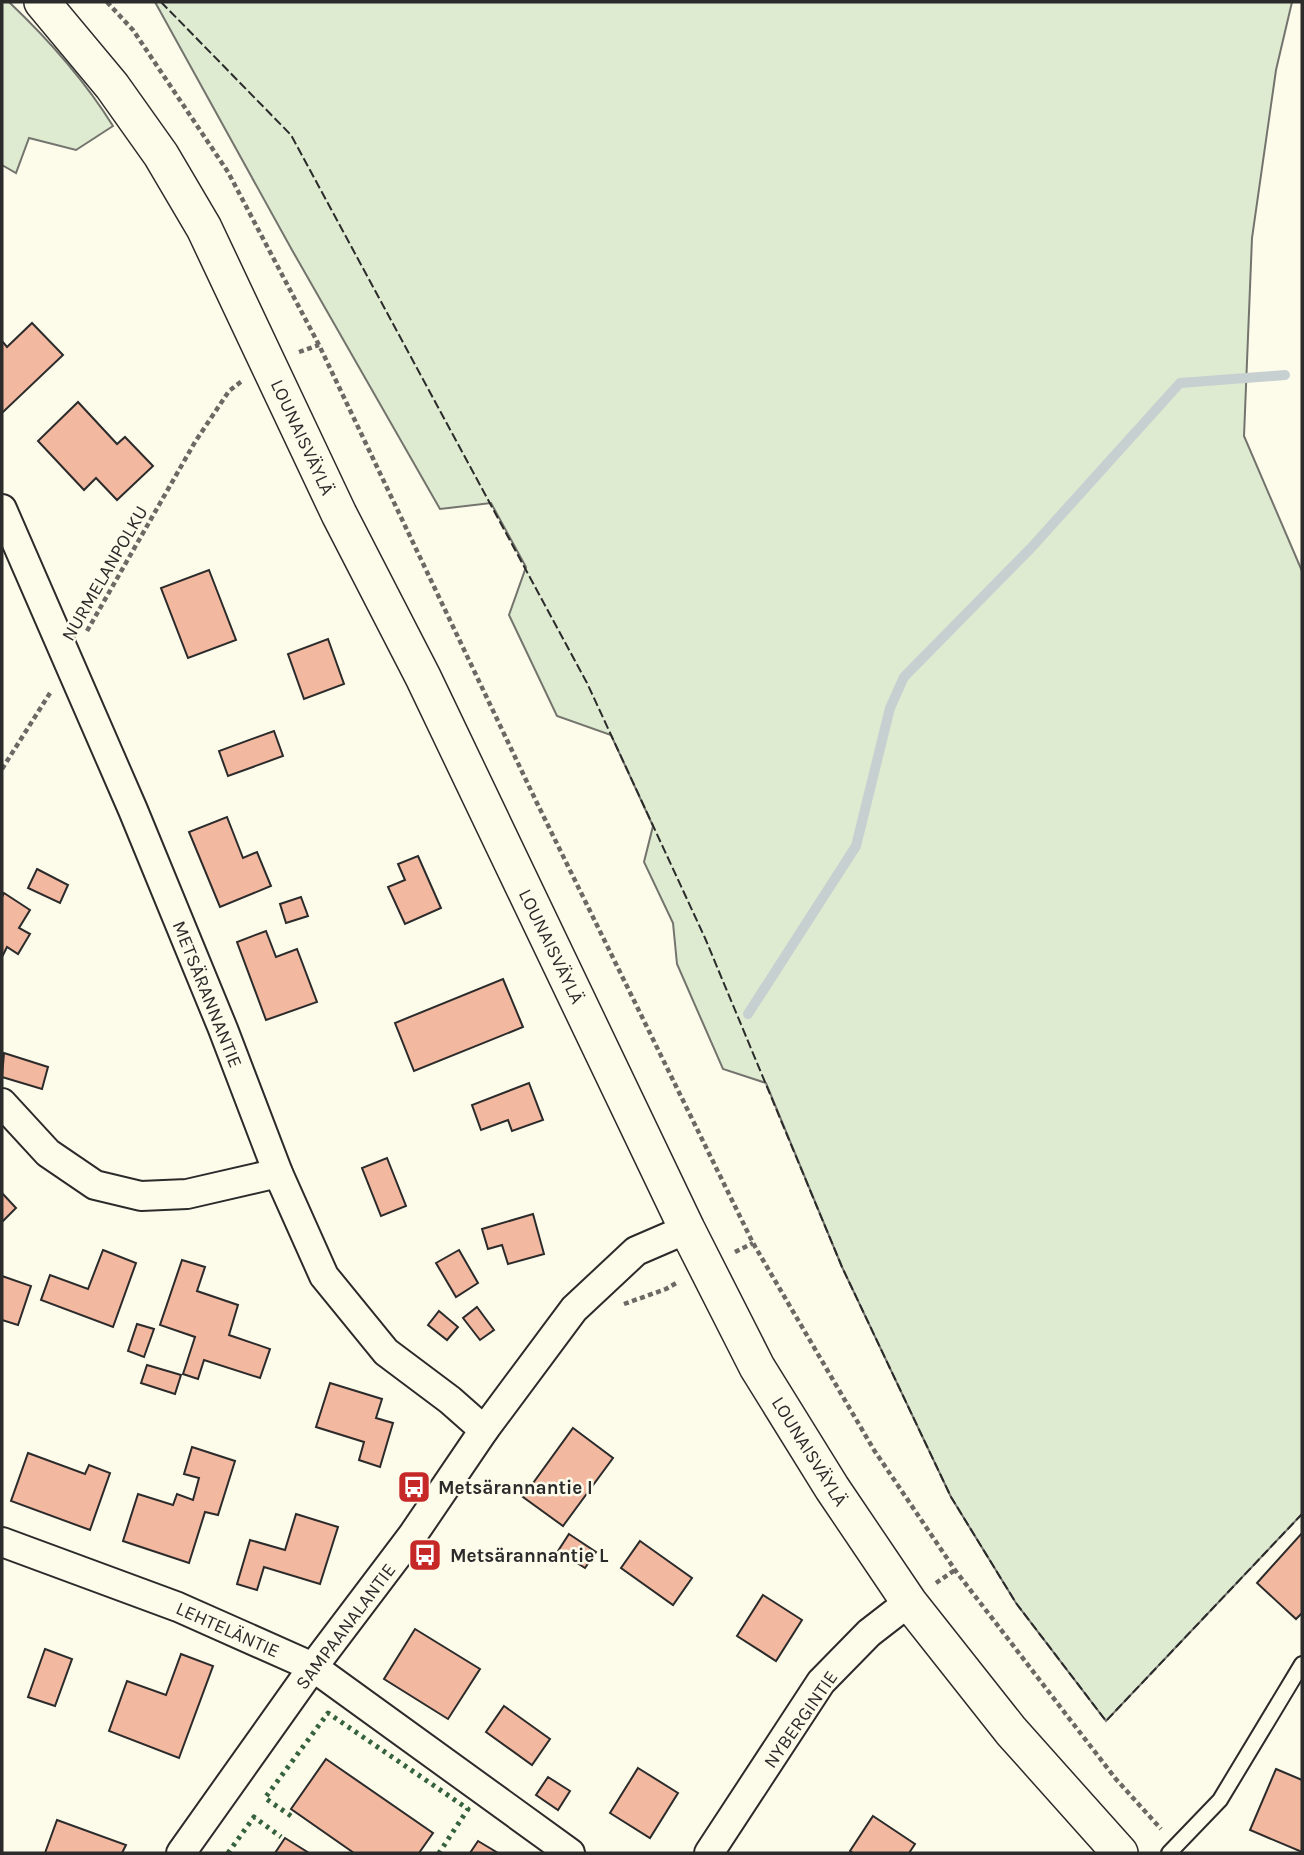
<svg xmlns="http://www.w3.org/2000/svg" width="1304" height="1855" font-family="Karla,sans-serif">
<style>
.green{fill:#deebd1;stroke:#74746e;stroke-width:2}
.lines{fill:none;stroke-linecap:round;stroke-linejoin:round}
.stream{stroke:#c7d0d0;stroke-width:10}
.building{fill:#f2b8a0;stroke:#2b2b2b;stroke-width:2}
.service-casing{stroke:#2b2b2b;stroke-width:18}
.minor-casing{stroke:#2b2b2b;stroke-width:32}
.tertiary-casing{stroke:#2b2b2b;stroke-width:38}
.path{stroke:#6a6964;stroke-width:4.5;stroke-dasharray:5 3.5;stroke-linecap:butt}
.service{stroke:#fdfbea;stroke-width:14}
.minor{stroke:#fdfbea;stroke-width:28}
.tertiary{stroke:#fdfbea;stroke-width:35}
.hedge{stroke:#34623c;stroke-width:5;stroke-dasharray:3.5 5;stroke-linecap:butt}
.fence{stroke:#2b2b2b;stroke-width:2;stroke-dasharray:9 3.5;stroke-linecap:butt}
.labels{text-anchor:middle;stroke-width:5;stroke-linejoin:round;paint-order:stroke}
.street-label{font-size:19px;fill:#2b2b2b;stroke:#fdfbea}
.poi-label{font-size:19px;font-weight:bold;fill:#2b2b2b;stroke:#fdfbea;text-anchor:start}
</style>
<rect width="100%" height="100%" fill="#fdfbea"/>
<!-- green -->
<g class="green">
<path d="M2,2H9C48,39 85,81 113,126L76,150L29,138L16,173L2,165Z"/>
<polygon points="155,2 1292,2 1276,70 1252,238 1244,436 1302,571 1302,1514 1106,1721 1016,1603 951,1497 842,1267 766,1083 723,1069 677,964 673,923 644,862 653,826 611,735 557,716 509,615 526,567 491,503 440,509 292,250"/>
</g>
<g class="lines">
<!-- stream -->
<polyline class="stream" points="748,1014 856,846 890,708 904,677 1031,548 1180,383 1285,375"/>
</g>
<!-- building -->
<g class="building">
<polygon points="32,323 63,355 2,413 2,341 7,347"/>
<polygon points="78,402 117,444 125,437 153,466 117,500 96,478 84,490 38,441"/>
<polygon points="209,570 236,640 188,658 161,588"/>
<polygon points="328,639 344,684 304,699 288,654"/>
<polygon points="274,731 283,756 228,776 219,751"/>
<polygon points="227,817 243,858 257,852 271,886 220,907 189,832"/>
<polygon points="418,856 441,908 405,924 388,887 405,880 398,864"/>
<polygon points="37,869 68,885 60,903 28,888"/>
<polygon points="4,893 30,910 19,928 30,934 18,954 7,947 2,957 2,897"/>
<polygon points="301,897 308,916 286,923 280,904"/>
<polygon points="266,931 276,957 297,949 317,1002 266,1020 237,942"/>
<polygon points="503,979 523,1027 414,1071 395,1023"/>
<polygon points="4,1053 48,1067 42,1089 2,1077"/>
<polygon points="529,1083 543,1120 512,1131 508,1120 481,1130 472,1105"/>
<polygon points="387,1158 406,1206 381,1216 362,1168"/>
<polygon points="2,1193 16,1208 2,1222"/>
<polygon points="533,1214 544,1254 508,1264 502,1245 488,1249 482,1229"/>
<polygon points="103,1250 136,1263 113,1327 41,1300 50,1275 88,1289"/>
<polygon points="459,1250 478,1283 456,1297 436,1263"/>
<polygon points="182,1260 205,1267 197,1291 238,1305 229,1335 270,1349 260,1378 204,1360 198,1379 183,1374 195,1337 160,1325"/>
<polygon points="2,1276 31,1286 18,1325 2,1320"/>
<polygon points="477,1307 494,1330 480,1340 463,1318"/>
<polygon points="439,1311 458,1327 447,1340 428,1325"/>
<polygon points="137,1324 154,1329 144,1357 128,1351"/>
<polygon points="147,1365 181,1375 175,1394 141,1383"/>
<polygon points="330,1383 382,1399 376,1418 393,1423 380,1467 359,1460 364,1442 316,1427"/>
<polygon points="573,1428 613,1458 563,1526 523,1497"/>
<polygon points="192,1447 235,1461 218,1515 205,1512 189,1563 123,1541 138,1494 173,1505 177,1494 193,1500 199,1478 184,1474"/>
<polygon points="28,1453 85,1474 89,1465 110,1473 90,1530 11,1501"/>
<polygon points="296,1514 338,1527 320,1584 264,1567 257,1590 237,1584 250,1540 285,1550"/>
<polygon points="1302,1533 1302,1613 1296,1619 1257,1583"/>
<polygon points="569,1534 596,1552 585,1568 558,1551"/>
<polygon points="640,1541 692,1578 673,1605 621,1568"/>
<polygon points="763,1595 802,1620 776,1661 737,1636"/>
<polygon points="415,1629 480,1669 448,1719 384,1679"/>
<polygon points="45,1649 72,1659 55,1706 28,1697"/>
<polygon points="181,1654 213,1666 179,1758 109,1731 127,1681 166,1695"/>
<polygon points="504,1706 550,1739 532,1765 486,1732"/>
<polygon points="326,1759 433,1833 419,1853 354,1853 291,1809"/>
<polygon points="638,1768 678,1793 650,1838 610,1813"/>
<polygon points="1276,1769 1302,1780 1302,1852 1250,1830"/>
<polygon points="548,1777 570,1791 558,1810 536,1795"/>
<polygon points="873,1816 915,1844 909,1853 853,1853 850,1851"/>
<polygon points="57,1820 126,1845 122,1853 45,1853"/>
<polygon points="285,1838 309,1853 275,1853"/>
<polygon points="478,1841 498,1853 470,1853"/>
</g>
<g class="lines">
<defs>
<polyline id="service" points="1169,1853 1220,1800 1302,1664"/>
<g id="minor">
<polyline points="2,509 133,810 223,1029 278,1173 324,1276 386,1352 450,1400 484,1430"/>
<polyline points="2,1103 48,1153 95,1185 141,1196 187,1194 278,1173"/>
<polyline points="2,1542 178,1607 313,1667 570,1853"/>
<polyline points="181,1853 313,1667 412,1536 484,1430 574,1309 636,1251 687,1229"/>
<polyline points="709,1853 821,1682 869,1633 909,1602"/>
</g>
<polyline id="tertiary" points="42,2 112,86 161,155 204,228 339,514 423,677 687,1229 757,1367 832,1488 909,1602 1011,1731 1120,1853"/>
</defs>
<!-- service casing -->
<use href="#service" class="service-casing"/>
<!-- minor casing -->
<use href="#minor" class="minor-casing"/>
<!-- tertiary casing -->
<use href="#tertiary" class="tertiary-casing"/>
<!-- path -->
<g class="path">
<polyline points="107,2 133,30 228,172 319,345 536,801 753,1243 874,1450 955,1570 1115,1778 1161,1829"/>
<polyline points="299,352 319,345"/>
<polyline points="87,631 195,442 229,391 242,381"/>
<polyline points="2,769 50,693"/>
<polyline points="735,1252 753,1243"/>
<polyline points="624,1304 666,1289 678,1282"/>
<polyline points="936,1583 955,1570"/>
</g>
<!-- service -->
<use href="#service" class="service"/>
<!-- minor -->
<use href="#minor" class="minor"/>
<!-- tertiary -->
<use href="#tertiary" class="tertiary"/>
<!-- hedge -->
<g class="hedge">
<polyline points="291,1816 265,1798 328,1713 468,1809 439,1853"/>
<polyline points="228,1853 254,1817 281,1837"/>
</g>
<!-- fence -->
<polyline class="fence" points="161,2 291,135 587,683 705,938 842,1267 951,1497 1016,1603 1106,1721 1302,1514"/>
</g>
<!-- icons -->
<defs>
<symbol id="bus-square" viewBox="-11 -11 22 22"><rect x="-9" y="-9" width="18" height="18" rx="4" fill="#c62828" stroke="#fdfbea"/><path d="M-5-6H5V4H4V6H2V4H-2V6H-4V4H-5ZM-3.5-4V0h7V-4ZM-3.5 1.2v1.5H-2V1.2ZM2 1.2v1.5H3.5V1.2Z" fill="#fff"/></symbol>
</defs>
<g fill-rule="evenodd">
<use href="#bus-square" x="395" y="1468" width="38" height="38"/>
<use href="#bus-square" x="406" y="1536" width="38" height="38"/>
</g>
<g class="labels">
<!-- street labels -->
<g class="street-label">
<text transform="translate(303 437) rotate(65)" y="7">LOUNAISVÄYLÄ</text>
<text transform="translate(104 573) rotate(-60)" y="7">NURMELANPOLKU</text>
<text transform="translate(552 946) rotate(64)" y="7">LOUNAISVÄYLÄ</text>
<text transform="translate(208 994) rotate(68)" y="7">METSÄRANNANTIE</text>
<text transform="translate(810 1451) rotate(58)" y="7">LOUNAISVÄYLÄ</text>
<text transform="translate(345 1626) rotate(-53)" y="7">SAMPAANALANTIE</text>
<text transform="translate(228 1629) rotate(24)" y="7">LEHTELÄNTIE</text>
<text transform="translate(800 1719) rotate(-55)" y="7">NYBERGINTIE</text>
</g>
<!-- poi labels -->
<g class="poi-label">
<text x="438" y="1494">Metsärannantie I</text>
<text x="450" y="1562">Metsärannantie L</text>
</g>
</g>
<!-- border -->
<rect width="1304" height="1855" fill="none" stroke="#2b2b2b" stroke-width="7"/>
</svg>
